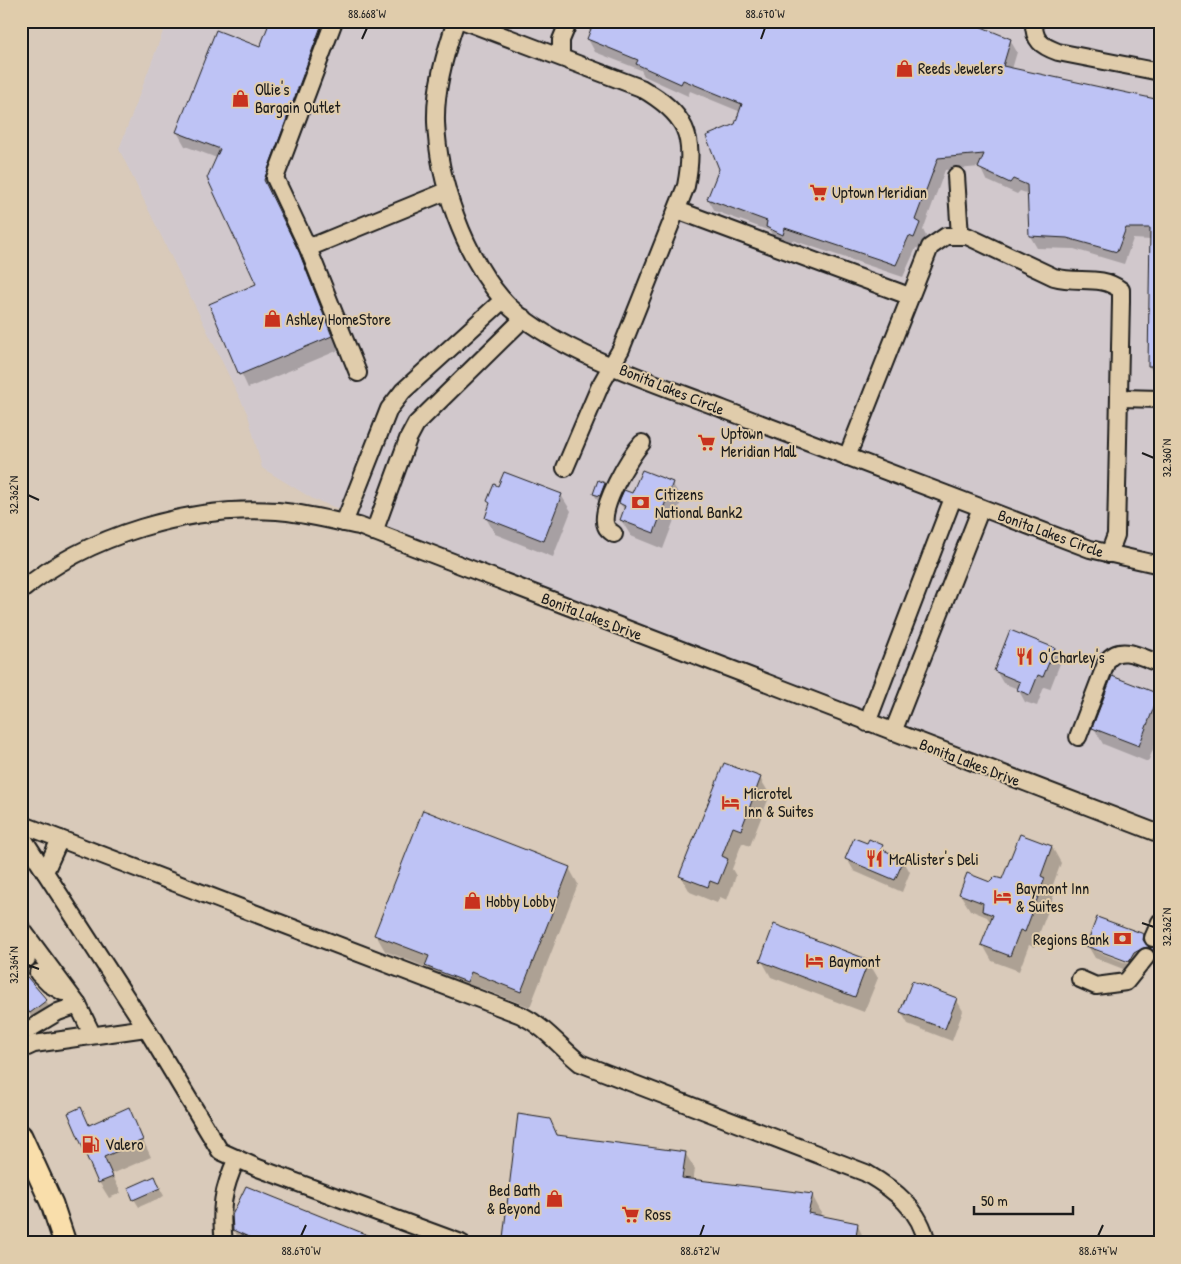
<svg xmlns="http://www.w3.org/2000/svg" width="1181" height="1264" font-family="'Patrick Hand',sans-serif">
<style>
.built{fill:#d1c8cc}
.shadow{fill:#0003;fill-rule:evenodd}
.building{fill:#bec3f5;stroke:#1c1c1c}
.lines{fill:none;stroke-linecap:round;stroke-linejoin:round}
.minor-casing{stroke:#1c1c1c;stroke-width:20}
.major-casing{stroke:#1c1c1c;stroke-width:25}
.path{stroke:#1c1c1c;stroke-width:2.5;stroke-dasharray:5 4;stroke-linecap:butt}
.minor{stroke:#e0ccab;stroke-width:16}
.major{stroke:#f9deab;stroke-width:21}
.ticks{fill:none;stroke:#1c1c1c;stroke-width:2}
.labels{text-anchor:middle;stroke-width:4;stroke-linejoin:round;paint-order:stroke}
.poi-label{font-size:16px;fill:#1c1c1c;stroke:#e0ccab;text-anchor:start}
.street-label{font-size:16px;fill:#1c1c1c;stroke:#e0ccab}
.neatline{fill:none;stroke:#1c1c1c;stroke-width:2}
.ticks-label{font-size:12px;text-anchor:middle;fill:#1c1c1c}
</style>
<rect width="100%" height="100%" fill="#d9caba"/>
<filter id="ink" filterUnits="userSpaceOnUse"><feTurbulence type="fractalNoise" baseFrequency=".02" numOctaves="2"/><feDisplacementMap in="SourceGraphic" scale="10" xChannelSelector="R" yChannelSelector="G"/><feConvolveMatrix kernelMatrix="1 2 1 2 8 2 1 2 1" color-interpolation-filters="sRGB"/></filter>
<g filter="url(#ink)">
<!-- built -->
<polygon class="built" points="167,21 1160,21 1160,823 313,499 262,468 248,415 119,149"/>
<!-- shadow -->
<g class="shadow">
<polygon points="271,21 336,21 271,195 306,267 339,350 248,388 210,305 257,285 217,158 185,146 177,132 261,48"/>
<polygon points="588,39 1010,40 1017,52 1012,69 1160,101 1160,378 1156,378 1149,366 1151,240 1133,239 1124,264 1074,249 1037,248 1030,236 1029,194 1020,191 1017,194 986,180 980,167 945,170 923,230 926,236 921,249 916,248 903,277 792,240 790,246 774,239 770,231 715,211 708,199 741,112 690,91 688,96 644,76 641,70 595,52"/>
<polygon points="598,482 605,484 614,500 603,510 594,494"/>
<polygon points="672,483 682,499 663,549 631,536 621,520 625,511 620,503"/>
<polygon points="561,495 571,511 553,557 495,534 486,518"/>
<polygon points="1054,649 1061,661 1050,689 1044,687 1037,706 1025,702 1018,689 1003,683 996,671"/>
<polygon points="1158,695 1160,732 1148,762 1103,744 1094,728"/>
<polygon points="724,764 760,778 770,795 750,846 742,843 732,869 736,876 727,900 720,897 717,903 690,892 681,876"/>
<polygon points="1020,835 1052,847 1061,863 1051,890 1054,895 1034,947 1029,945 1019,971 992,961 983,945 991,923 987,917 970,910 960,894 1003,881"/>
<polygon points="868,845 882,846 885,852 903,860 910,872 902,892 854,871 847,859"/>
<polygon points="569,868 578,884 530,1007 480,988 476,997 436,982 428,968 385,951 376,935"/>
<path d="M1143,935L1150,948L1160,947V961L1150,959L1136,974L1095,958L1088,946ZM1096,948L1135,964L1134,966L1096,951Z"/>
<polygon points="762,961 868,961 878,978 864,1012 771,977"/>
<polygon points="21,972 46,1000 52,1012 38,1024 21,1005"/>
<polygon points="956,999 963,1011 952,1041 908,1024 901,1012"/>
<polygon points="81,1109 90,1126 128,1109 151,1157 112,1174 121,1193 109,1198 99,1182"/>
<polygon points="549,1120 559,1137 685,1153 695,1169 693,1181 812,1195 821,1212 820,1217 857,1224 866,1243 507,1243 504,1238"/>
<polygon points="154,1177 164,1196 139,1207 134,1199"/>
<polygon points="234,1230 383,1243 241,1243"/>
<polygon points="181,1239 184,1243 139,1243"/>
</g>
<!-- building -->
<g class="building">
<polygon points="270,21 323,21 264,180 299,252 332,336 239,375 209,304 256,284 207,178 220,149 176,132 216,30 260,47"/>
<polygon points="594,21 967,21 1011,39 1003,66 1160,100 1160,366 1148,366 1150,228 1126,228 1117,252 1067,238 1029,236 1027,185 1013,179 1010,183 978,168 984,154 938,158 915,220 920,223 914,238 909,236 896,265 785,228 783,235 766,227 767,221 707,199 719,169 706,136 735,124 742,104 683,80 681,84 636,64 638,60 587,39"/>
<polygon points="642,470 673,482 654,533 620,520 625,506 619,503 620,499 624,490 632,493"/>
<polygon points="504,472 562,494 544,541 485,518 490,503 487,501 494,484 498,486"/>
<polygon points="598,480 605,483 600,496 593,494"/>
<polygon points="1010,630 1055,648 1043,677 1038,675 1030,695 1017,690 1020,682 994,671"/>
<polygon points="1112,676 1159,694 1139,746 1092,728"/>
<polygon points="724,763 761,777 741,830 733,827 722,856 728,859 718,884 710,881 708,887 679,876"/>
<polygon points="423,810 570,867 521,992 471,972 467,982 425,966 429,956 374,935"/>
<polygon points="1020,834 1052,846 1041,876 1045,878 1025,932 1020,930 1010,956 981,945 993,915 982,911 983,903 959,894 967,873 990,882 995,877 1002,879"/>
<polygon points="854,838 867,843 869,839 883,845 881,849 904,859 895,880 845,859"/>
<polygon points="1097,917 1144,934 1143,940 1149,947 1155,948 1160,945 1160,954 1148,947 1143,948 1134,953 1129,962 1086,946"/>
<polygon points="774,924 869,960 855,997 760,961"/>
<polygon points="21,970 47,1000 30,1013 21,1003"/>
<polygon points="912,981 957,998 945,1029 900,1012"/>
<polygon points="81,1107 89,1125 129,1107 143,1140 104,1157 113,1177 98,1183 68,1113"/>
<polygon points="518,1114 550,1119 557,1135 686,1152 682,1178 813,1194 808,1213 858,1223 855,1243 523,1243 503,1238"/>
<polygon points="155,1176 160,1188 133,1200 128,1188"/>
<polygon points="246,1186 385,1242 385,1243 262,1243 233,1230 232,1215"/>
</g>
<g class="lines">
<defs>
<g id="minor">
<polyline points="334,21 275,178 308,248 358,373"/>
<path d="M456,21C445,53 435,88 436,122C438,181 464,255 503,300C548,350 662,385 725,410C846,457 968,503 1090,549L1160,565"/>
<path d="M464,21L641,88C686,114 696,135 686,186L621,349L600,386L565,468"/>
<path d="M1034,21C1033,41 1042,46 1058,52L1160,72"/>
<polyline points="561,57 561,40 569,21"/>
<polyline points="956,176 960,236"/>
<polyline points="677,210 909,296"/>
<polyline points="308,248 447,191"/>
<polyline points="1120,398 1160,399"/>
<path d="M847,457L930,247L946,236H967L1054,277C1078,284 1100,274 1121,290V301L1116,535L1109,554"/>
<polyline points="344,523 389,409 403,391 503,300"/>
<polyline points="374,532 408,439 416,424 524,318"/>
<path d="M614,534C611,532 607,529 606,526C598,509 630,456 642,443"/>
<path d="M21,591C87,535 191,505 277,511C304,513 333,521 359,526L1160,834"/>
<polyline points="867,723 953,498"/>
<polyline points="893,732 981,508"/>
<path d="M1078,737L1107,661C1120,643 1143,658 1160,664"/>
<path d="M21,824L521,1015C545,1027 559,1046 580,1063L866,1173C895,1190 920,1209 927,1243"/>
<polyline points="21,835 146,1028"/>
<polyline points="45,872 60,839"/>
<polyline points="21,928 78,1005 92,1034"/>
<polyline points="1153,938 1160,922"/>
<polyline points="21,954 27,959"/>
<polyline points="38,973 49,984 63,992"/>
<polyline points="1080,979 1096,986 1126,982 1146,957"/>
<polyline points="28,1030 58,1012 78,1005"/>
<polyline points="21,1050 34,1044 146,1028 220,1151 258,1168 461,1243"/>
<path d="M224,1243C220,1208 222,1191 237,1158"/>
</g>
<polyline id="major" points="21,1136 52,1204 65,1243"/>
</defs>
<!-- minor casing -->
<use href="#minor" class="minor-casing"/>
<!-- major casing -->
<use href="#major" class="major-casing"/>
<!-- path -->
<polyline class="path" points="21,281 21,285"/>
<!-- minor -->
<use href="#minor" class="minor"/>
<!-- major -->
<use href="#major" class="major"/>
</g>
</g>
<!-- ticks -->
<path class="ticks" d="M362,39L367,28M761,39L765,28M1142,453L1154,458M28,495L39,500M1142,923L1154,927M28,965L39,969M301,1236L306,1225M700,1236L704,1225M1098,1236L1103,1225"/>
<!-- icons -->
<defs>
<symbol id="shop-bare" viewBox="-9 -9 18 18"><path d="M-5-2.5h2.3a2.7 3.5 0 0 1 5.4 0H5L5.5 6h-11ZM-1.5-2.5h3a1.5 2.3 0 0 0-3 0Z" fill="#c8321e" stroke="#e0ccab" stroke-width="2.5" paint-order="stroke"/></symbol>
<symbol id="supermarket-bare" viewBox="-9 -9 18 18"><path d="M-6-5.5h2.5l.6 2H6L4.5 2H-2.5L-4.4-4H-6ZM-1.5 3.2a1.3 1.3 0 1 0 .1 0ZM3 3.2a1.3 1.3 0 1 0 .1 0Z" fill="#c8321e" stroke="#e0ccab" stroke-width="2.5" paint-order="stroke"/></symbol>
<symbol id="bank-bare" viewBox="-9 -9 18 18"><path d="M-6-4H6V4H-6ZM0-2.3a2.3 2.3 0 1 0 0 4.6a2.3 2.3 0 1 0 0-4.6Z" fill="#c8321e" stroke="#e0ccab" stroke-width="2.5" paint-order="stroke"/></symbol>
<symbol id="restaurant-bare" viewBox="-9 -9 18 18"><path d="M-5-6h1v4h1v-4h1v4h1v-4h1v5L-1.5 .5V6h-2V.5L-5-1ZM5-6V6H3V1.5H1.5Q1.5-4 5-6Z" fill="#c8321e" stroke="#e0ccab" stroke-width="2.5" paint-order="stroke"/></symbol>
<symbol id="hotel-bare" viewBox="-9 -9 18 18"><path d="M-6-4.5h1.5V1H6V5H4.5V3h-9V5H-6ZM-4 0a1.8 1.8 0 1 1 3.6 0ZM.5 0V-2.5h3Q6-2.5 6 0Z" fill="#c8321e" stroke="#e0ccab" stroke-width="2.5" paint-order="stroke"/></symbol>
<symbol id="fuel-bare" viewBox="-9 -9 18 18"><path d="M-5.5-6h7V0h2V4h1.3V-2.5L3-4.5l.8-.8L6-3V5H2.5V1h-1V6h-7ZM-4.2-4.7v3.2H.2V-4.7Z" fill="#c8321e" stroke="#e0ccab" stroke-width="2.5" paint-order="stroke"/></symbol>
</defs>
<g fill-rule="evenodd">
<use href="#shop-bare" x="892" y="56" width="25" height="25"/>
<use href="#shop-bare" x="228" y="86" width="25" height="25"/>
<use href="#supermarket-bare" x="806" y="180" width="25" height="25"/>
<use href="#shop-bare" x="260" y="306" width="25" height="25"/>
<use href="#supermarket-bare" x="694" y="430" width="25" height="25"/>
<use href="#bank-bare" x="628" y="490" width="25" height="25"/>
<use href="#restaurant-bare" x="1012" y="644" width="25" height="25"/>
<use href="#hotel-bare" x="718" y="790" width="25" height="25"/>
<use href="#restaurant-bare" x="862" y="846" width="25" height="25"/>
<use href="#hotel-bare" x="990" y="884" width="25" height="25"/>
<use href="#shop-bare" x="460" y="888" width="25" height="25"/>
<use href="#bank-bare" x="1110" y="926" width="25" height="25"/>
<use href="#hotel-bare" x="802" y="948" width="25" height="25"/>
<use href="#fuel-bare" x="78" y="1132" width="25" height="25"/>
<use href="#shop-bare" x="542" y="1186" width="25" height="25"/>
<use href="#supermarket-bare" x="618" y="1202" width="25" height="25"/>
</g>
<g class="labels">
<!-- poi labels -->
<g class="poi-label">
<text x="918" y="74">Reeds Jewelers</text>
<text x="255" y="95">Ollie's<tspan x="255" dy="18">Bargain Outlet</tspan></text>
<text x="832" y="198">Uptown Meridian</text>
<text x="286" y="325">Ashley HomeStore</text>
<text x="721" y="439">Uptown<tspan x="721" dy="18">Meridian Mall</tspan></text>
<text x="655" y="500">Citizens<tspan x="655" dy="18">National Bank2</tspan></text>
<text x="1039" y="663">O'Charley's</text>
<text x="744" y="799">Microtel<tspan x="744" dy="18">Inn &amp; Suites</tspan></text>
<text x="889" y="865">McAlister's Deli</text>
<text x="1016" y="894">Baymont Inn<tspan x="1016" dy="18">&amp; Suites</tspan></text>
<text x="486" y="907">Hobby Lobby</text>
<text x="1109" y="945" text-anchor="end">Regions Bank</text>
<text x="829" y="967">Baymont</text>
<text x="105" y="1150">Valero</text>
<text x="540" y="1196" text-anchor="end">Bed Bath<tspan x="540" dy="18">&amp; Beyond</tspan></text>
<text x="645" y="1220">Ross</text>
</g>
<!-- street labels -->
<g class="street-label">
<text transform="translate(672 389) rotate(22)" y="6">Bonita Lakes Circle</text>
<text transform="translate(1051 533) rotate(20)" y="6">Bonita Lakes Circle</text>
<text transform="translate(592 616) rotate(21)" y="6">Bonita Lakes Drive</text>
<text transform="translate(970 762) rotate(21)" y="6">Bonita Lakes Drive</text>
</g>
</g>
<!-- margin -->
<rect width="1181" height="1264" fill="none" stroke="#e0ccab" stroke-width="55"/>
<!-- scale -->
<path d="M974 1206v8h99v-8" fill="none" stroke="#1c1c1c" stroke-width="2.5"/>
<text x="981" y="1206" font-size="15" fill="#1c1c1c" stroke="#e0ccab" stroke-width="4" paint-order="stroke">50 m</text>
<rect x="28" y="28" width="1126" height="1208" class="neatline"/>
<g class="ticks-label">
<text x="367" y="18">88.668°W</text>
<text x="765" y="18">88.670°W</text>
<text transform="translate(1167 458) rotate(-90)" y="4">32.360°N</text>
<text transform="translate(14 495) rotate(-90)" y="4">32.362°N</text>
<text transform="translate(1167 927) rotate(-90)" y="4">32.362°N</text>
<text transform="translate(14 965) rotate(-90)" y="4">32.364°N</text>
<text x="301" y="1255">88.670°W</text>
<text x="700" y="1255">88.672°W</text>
<text x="1098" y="1255">88.674°W</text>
</g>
</svg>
